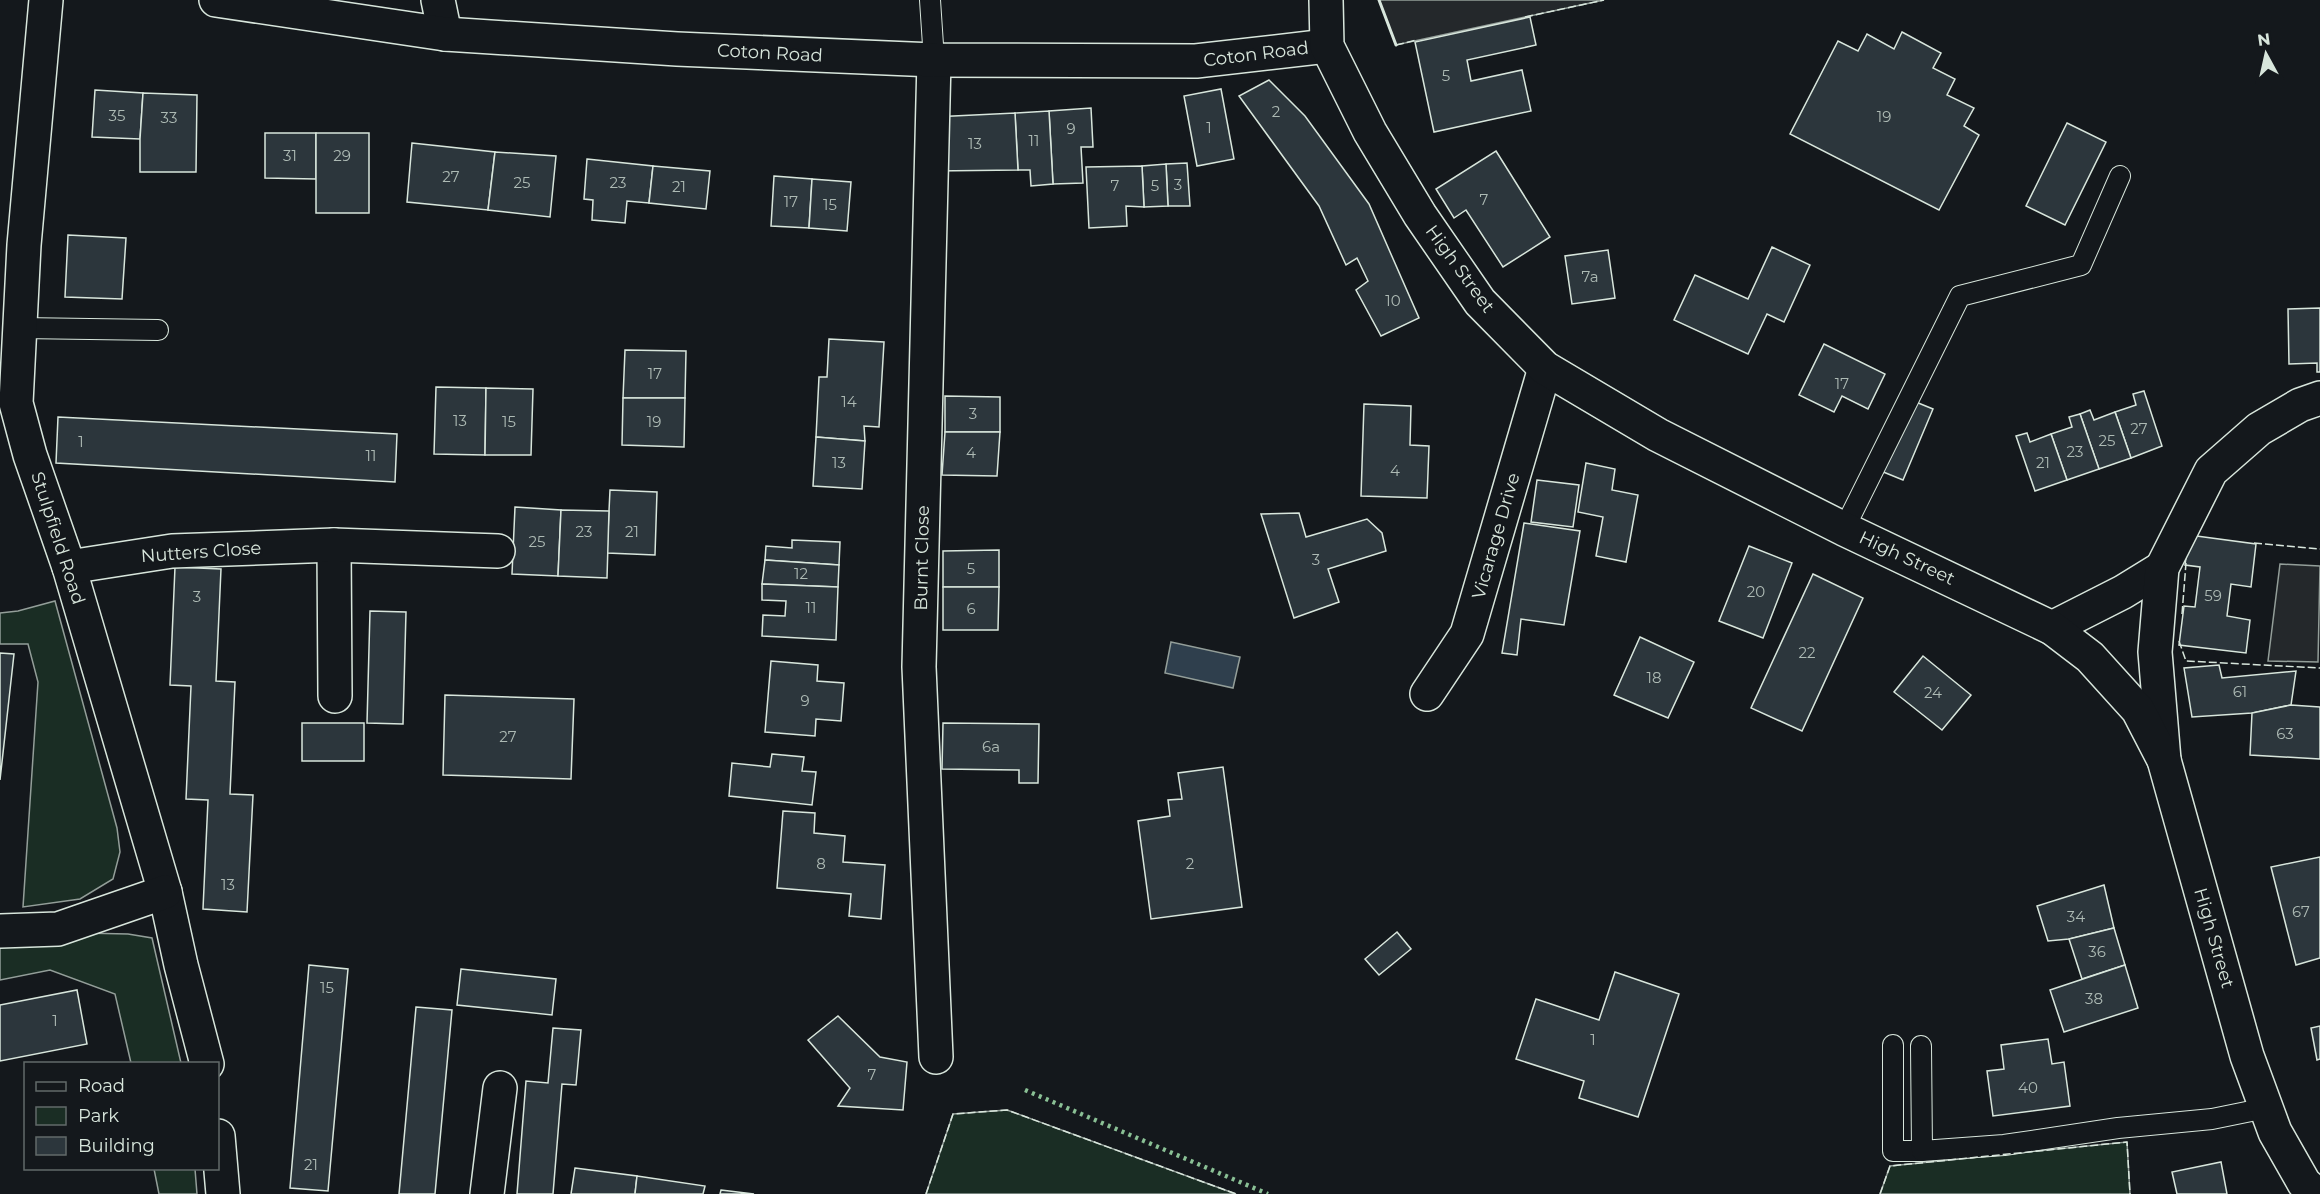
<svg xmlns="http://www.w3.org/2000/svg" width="2320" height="1194" font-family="Montserrat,sans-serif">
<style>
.green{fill:#1a2d24;stroke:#939e99;stroke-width:1.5}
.parking{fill:#24282b;stroke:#939e99;stroke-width:1.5}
.water{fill:#2f3f4d;stroke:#939e99;stroke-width:1.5}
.building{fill:#2c363c;stroke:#d8e6dc;stroke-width:1.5}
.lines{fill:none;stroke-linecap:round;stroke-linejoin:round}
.service-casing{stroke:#d8e6dc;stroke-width:22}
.minor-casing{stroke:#d8e6dc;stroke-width:36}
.tertiary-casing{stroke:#d8e6dc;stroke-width:36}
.service{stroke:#14181c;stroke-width:20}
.minor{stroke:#14181c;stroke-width:33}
.tertiary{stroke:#14181c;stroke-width:33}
.hedge{stroke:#8ac095;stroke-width:4.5;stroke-dasharray:3 4.5;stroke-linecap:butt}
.fence{stroke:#d8e6dc;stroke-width:1.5;stroke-dasharray:8 3;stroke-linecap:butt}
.wall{stroke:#d8e6dc;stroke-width:3}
.labels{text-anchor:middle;stroke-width:4.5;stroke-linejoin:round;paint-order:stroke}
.number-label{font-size:15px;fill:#adbab4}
.street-label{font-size:18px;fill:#d8e6dc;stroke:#14181c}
</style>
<rect width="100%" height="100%" fill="#14181c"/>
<!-- green -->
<g class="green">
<polygon points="55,601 117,828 120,852 113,879 80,899 23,907 38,682 28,644 0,644 0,613 18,611"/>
<polygon points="82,933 128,934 152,938 181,1063 131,1063 115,994 50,970 0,980 0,942"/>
<polygon points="1007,1110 1236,1194 926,1194 953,1114"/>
<polygon points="2127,1142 2130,1194 1880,1194 1890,1166"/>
<polygon points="154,1169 195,1169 197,1194 159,1194"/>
</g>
<!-- parking -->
<g class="parking">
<polygon points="1379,0 1604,0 1396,45"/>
<polygon points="2280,564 2320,566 2318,662 2268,661"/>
</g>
<!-- water -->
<polygon class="water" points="1171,642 1240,657 1233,688 1165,673"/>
<!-- building -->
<g class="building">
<polygon points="1530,17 1536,45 1467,60 1471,81 1522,70 1531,111 1434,132 1415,42"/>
<polygon points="1902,32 1941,53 1933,68 1955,79 1947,95 1974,108 1964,126 1979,135 1939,210 1790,134 1838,41 1858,51 1867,34 1894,49"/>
<polygon points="1269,80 1305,116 1369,204 1419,318 1381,336 1356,290 1368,281 1357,258 1346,265 1319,206 1239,96"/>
<polygon points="1221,89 1234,159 1197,166 1184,96"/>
<polygon points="95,90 143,93 140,139 92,137"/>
<polygon points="143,93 197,95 196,172 140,172 140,139"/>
<polygon points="1091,108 1093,147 1081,147 1083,183 1053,184 1049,111"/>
<polygon points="1049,111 1053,184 1031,186 1030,170 1018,170 1015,113"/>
<polygon points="1015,113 1018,170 934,171 933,117"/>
<polygon points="2067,123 2106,142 2065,225 2026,206"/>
<polygon points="265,133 316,133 316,179 265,178"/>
<rect x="316" y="133" width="53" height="80"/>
<polygon points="412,143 495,152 488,210 407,202"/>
<polygon points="1496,151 1550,237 1503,267 1466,210 1454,218 1436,189"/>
<polygon points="495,152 556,156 550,217 488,210"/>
<polygon points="587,159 653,166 649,203 627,201 625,223 592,220 593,200 584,199"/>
<polygon points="1187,163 1190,206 1168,206 1166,164"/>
<polygon points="1166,164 1168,206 1144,207 1142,166"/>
<polygon points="653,166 710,171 706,209 649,203"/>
<polygon points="1142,166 1144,207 1126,206 1127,226 1089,228 1086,167"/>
<polygon points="774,176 812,179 809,228 771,226"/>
<polygon points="812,179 851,182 847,231 809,228"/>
<polygon points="68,235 126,238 122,299 65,297"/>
<polygon points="1772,247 1810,265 1784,322 1767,314 1748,354 1674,320 1695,275 1748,299"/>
<polygon points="1608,250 1615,298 1572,304 1565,256"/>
<polygon points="2320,308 2320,372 2317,372 2317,363 2289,364 2288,309"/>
<polygon points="829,339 884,342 879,427 864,426 865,441 816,437 819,377 827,377"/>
<polygon points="1824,344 1885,374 1868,409 1842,396 1834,412 1799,395"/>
<polygon points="625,350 686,351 685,398 623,398"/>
<polygon points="436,387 486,388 485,455 434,454"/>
<polygon points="486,388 533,389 531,455 485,455"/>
<polygon points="2144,391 2162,446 2131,458 2115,412 2136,405 2133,394"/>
<polygon points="945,396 1000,397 1000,432 945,432"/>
<polygon points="623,398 685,398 684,447 622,445"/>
<polygon points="1906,398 1933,409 1903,480 1876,469"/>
<polygon points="1364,404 1411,406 1410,445 1429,446 1427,498 1361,496"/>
<polygon points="2090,410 2094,420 2115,412 2131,458 2099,469 2080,414"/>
<polygon points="2080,414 2099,469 2067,480 2051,434 2072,427 2069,417"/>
<polygon points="58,417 397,434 395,482 56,463"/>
<polygon points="945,432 1000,432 997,476 942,475"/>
<polygon points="2027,433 2030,442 2051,434 2067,480 2035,491 2016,436"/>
<polygon points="816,437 865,441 862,489 813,486"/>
<polygon points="1586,463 1615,469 1612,490 1638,495 1626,562 1596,556 1603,517 1578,512"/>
<polygon points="1537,480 1579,485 1573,527 1531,522"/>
<polygon points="610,490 657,492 655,555 607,553"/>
<polygon points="515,507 561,510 558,576 512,574"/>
<polygon points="561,510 609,511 607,578 558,576"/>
<polygon points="1299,513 1306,537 1367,519 1382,533 1386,551 1328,569 1339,602 1294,618 1261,514"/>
<polygon points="1524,523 1580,531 1564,625 1521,619 1517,655 1502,653"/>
<polygon points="2189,535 2256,544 2251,587 2231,584 2227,616 2250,620 2246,653 2179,645 2184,606 2195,607 2200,567 2185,565"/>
<polygon points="792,540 840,542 839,565 765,560 766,546 792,548"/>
<polygon points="1749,546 1792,563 1763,638 1719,621"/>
<polygon points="999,550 999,587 943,587 943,551"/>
<polygon points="765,560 839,565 838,587 762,584"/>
<polygon points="175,567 221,569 216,681 235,682 230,794 253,795 247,912 203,909 208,800 186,799 191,686 170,685"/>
<polygon points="1813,574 1863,598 1802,731 1751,708"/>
<polygon points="762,584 838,587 836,640 762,636 763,615 785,616 786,601 762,600"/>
<polygon points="943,587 999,587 998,630 943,630"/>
<polygon points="370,611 406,612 403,724 367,723"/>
<polygon points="1640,637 1694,662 1668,718 1614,695"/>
<polygon points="0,653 14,654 0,780"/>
<polygon points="1923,656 1971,695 1942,730 1894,692"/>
<polygon points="771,661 818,665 817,681 844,683 841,721 816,719 815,736 765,732"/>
<polygon points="2219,665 2222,678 2296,671 2291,705 2252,713 2192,717 2184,668"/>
<polygon points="445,695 574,699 571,779 443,775"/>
<polygon points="2291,705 2320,707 2320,759 2250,755 2252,713"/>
<rect x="302" y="723" width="62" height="38"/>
<polygon points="943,723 1039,724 1038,783 1019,783 1019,770 942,769"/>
<polygon points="772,754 804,757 802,771 816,772 812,805 729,796 732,763 770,767"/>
<polygon points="1223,767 1242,907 1151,919 1138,821 1170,816 1168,800 1182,799 1178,773"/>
<polygon points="783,811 815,813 814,833 845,836 843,862 885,865 881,919 849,916 851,894 777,888"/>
<polygon points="2320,857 2320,958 2296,965 2271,867"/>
<polygon points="2104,885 2114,928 2069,939 2048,941 2037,906"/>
<polygon points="2114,928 2125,965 2082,979 2069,939"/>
<polygon points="1397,932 1411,949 1379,975 1365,959"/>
<polygon points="309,965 348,969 328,1191 290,1188"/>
<polygon points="2125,965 2138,1008 2064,1032 2050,990"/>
<polygon points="461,969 556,979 552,1015 457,1005"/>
<polygon points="1615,972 1679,994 1638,1117 1579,1098 1584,1081 1516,1059 1536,999 1599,1020"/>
<polygon points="77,990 87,1044 0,1061 0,1005"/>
<polygon points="416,1007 452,1010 435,1194 399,1194"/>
<polygon points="838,1016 880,1057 907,1062 903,1110 838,1106 850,1088 808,1040"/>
<polygon points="2320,1026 2320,1059 2317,1060 2311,1028"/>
<polygon points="553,1028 581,1030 576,1085 562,1084 553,1194 517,1194 526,1081 548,1083"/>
<polygon points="2048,1039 2052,1064 2064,1062 2070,1106 1993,1116 1987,1071 2004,1069 2001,1045"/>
<polygon points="2221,1162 2227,1194 2177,1194 2172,1172"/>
<polygon points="575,1168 637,1176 635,1194 571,1194"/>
<polygon points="637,1176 705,1186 703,1194 635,1194"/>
<polygon points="721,1190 754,1194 720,1194"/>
</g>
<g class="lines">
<defs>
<g id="service">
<polyline points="930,0 934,60"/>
<polyline points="21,328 158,330"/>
<polyline points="1844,529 1960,296 2081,265 2120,176"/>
<polyline points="1893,1045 1893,1151 1922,1151"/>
<polyline points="1921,1046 1922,1151 2004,1145 2118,1128 2212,1119 2266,1108"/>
</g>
<g id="minor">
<polyline points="46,0 24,245 16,403 30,455 69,567 165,892 181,965 207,1064"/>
<polyline points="438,0 445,34"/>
<polyline points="934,60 919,667 936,1057"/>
<polyline points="334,545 335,696"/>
<polyline points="69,567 172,551 334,545 498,551"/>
<polyline points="2052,628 2123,592 2162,568"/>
<polyline points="1427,694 1467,634 1545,368"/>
<polyline points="2164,760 2155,652 2162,568 2211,471 2259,429 2300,405 2320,398"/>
<polyline points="0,931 58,929 165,892"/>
<polyline points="218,1136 223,1194"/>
<polyline points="487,1194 500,1088"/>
</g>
<g id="tertiary">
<polyline points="216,0 445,34 677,49 934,60 1196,61 1327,46"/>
<polyline points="1326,0 1327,46 1370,132 1420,215 1480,302 1545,368 1658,435 1844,529 2052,628 2090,657 2138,710 2164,760 2247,1056 2275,1132 2304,1183 2316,1194"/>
</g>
</defs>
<!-- service casing -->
<use href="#service" class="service-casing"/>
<!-- minor casing -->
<use href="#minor" class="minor-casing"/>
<!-- tertiary casing -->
<use href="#tertiary" class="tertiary-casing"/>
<!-- service -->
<use href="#service" class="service"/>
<!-- minor -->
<use href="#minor" class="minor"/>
<!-- tertiary -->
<use href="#tertiary" class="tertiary"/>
<!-- hedge -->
<polyline class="hedge" points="1025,1090 1268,1194"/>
<!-- fence -->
<g class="fence">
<polyline points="1525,17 1604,0"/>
<polyline points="1396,45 1417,40"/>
<polyline points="2254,543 2320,549"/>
<polyline points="2182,614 2186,563"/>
<polyline points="2179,641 2186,661 2320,668"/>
<polyline points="926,1194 953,1114 1007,1110 1236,1194"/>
<polyline points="1880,1194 1890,1166 2127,1142 2130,1194"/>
</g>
<!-- wall -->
<polyline class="wall" points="1379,0 1396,45"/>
</g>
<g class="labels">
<!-- number labels -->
<g class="number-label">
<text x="1446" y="81">5</text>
<text x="1276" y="117">2</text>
<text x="117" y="121">35</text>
<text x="1884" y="122">19</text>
<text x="169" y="123">33</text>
<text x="1209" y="133">1</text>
<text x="1071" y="134">9</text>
<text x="1034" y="146">11</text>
<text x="975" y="149">13</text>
<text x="290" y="161">31</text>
<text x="342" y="161">29</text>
<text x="451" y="182">27</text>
<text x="522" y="188">25</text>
<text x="618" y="188">23</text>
<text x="1178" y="190">3</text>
<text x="1115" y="191">7</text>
<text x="1155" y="191">5</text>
<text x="679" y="192">21</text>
<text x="1484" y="205">7</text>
<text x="791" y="207">17</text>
<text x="830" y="210">15</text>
<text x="1590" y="282">7a</text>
<text x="1393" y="306">10</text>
<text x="655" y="379">17</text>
<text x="1842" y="389">17</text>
<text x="849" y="407">14</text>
<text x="973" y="419">3</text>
<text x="460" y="426">13</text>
<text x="509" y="427">15</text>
<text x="654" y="427">19</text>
<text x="2139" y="434">27</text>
<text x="2107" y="446">25</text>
<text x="81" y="447">1</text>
<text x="2075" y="457">23</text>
<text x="971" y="458">4</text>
<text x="371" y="461">11</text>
<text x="839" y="468">13</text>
<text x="2043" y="468">21</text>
<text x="1395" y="476">4</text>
<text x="584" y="537">23</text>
<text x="632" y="537">21</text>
<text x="537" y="547">25</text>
<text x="1316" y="565">3</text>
<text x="971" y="574">5</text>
<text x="801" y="579">12</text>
<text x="1756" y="597">20</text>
<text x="2213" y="601">59</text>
<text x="197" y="602">3</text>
<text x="811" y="613">11</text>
<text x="971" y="614">6</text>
<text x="1807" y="658">22</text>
<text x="1654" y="683">18</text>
<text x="2240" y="697">61</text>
<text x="1933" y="698">24</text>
<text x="805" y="706">9</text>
<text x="2285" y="739">63</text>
<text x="508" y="742">27</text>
<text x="991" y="752">6a</text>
<text x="821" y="869">8</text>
<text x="1190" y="869">2</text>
<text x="228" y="890">13</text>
<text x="2301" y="917">67</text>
<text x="2076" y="922">34</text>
<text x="2097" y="957">36</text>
<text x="327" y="993">15</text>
<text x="2094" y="1004">38</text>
<text x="55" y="1026">1</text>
<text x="1593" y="1045">1</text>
<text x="872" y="1080">7</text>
<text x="2028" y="1093">40</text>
<text x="311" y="1170">21</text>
</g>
<!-- street labels -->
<g class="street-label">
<text transform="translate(770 53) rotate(3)" y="6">Coton Road</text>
<text transform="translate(1256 54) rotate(-7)" y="6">Coton Road</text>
<text transform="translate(1460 269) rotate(54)" y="6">High Street</text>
<text transform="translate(1496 536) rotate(-74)" y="6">Vicarage Drive</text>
<text transform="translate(58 538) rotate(72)" y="6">Stulpfield Road</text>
<text transform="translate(201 552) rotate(-4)" y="6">Nutters Close</text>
<text transform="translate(922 558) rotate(-89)" y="6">Burnt Close</text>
<text transform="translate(1907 558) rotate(25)" y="6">High Street</text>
<text transform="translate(2214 938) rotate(74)" y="6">High Street</text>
</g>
</g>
<!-- legend -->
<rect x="24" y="1062" width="195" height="108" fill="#14181c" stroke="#626a69" stroke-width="1.5"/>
<rect x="36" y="1082" width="30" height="9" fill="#14181c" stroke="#626a69" stroke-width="1.5"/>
<text x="78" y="1092" font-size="18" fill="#d8e6dc">Road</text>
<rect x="36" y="1107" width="30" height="18" fill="#1a2d24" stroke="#626a69" stroke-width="1.5"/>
<text x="78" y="1122" font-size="18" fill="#d8e6dc">Park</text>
<rect x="36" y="1137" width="30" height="18" fill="#2c363c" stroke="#626a69" stroke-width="1.5"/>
<text x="78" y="1152" font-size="18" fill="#d8e6dc">Building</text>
<!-- north arrow -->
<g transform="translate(2266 54) rotate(352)" stroke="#14181c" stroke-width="4.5" paint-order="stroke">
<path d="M0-4.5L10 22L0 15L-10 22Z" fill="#d8e6dc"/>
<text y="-9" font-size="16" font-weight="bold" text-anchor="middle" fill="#d8e6dc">N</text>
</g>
</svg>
